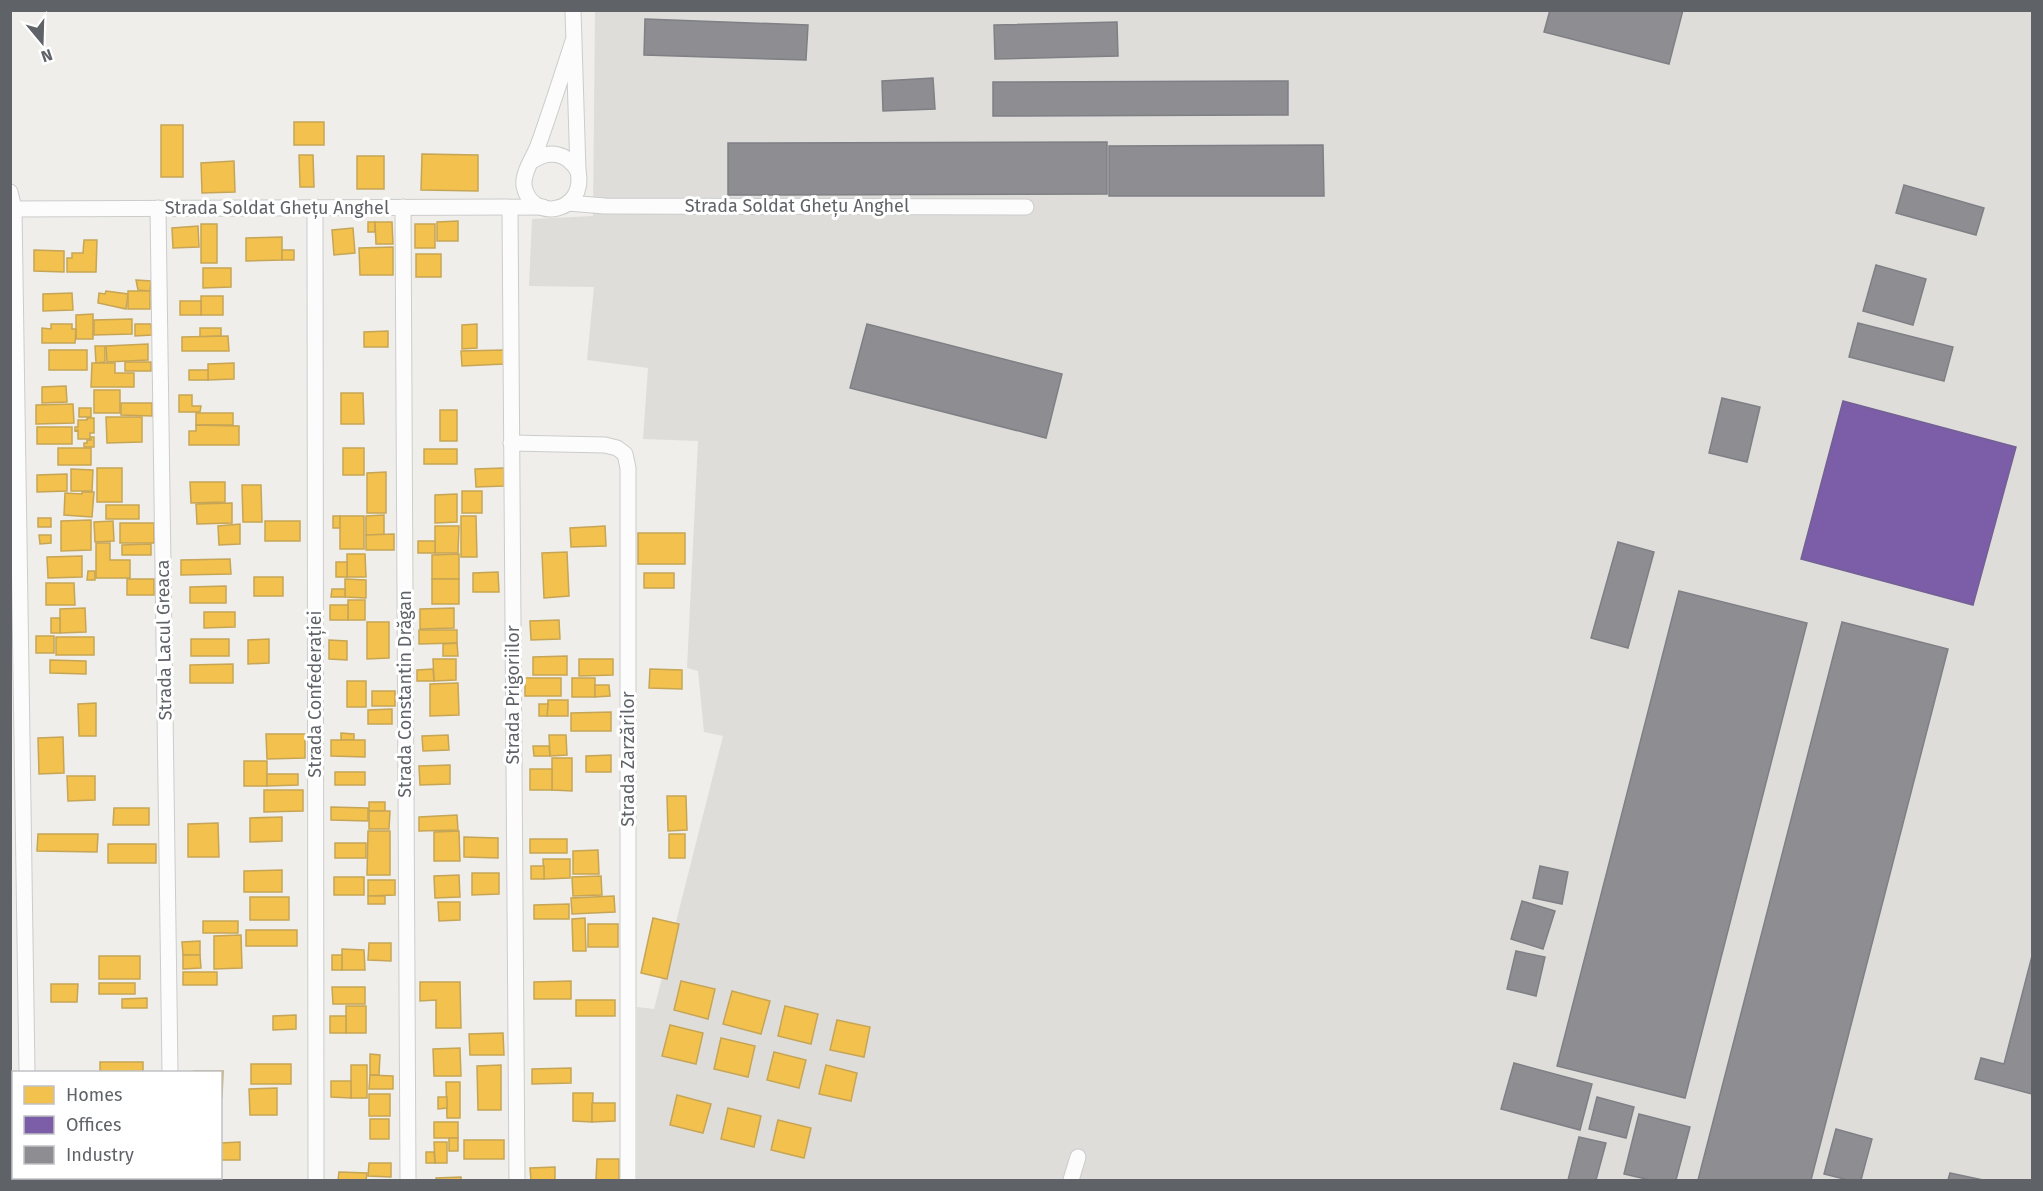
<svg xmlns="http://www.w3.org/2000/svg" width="2043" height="1191" font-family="'Fira Sans',sans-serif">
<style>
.industrial{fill:#dfddda}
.homes{fill:#f2c14e;stroke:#c6a556;stroke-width:1.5}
.offices{fill:#7b5ea7;stroke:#736094;stroke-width:1.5}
.industry{fill:#8d8d92;stroke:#7f8085;stroke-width:1.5}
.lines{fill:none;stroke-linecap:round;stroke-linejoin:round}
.minor-casing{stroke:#cbcccc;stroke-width:17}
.minor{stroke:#fdfcfc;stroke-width:15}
.labels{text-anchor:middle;stroke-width:6;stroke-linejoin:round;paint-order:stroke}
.street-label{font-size:18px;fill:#5f6368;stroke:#fff}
</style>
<rect width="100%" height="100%" fill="#efeeea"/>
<!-- industrial -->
<polygon class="industrial" points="595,11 2032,11 2032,1180 637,1180 637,1007 654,1009 723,736 704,732 698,671 687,668 698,441 643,439 648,368 587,360 594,287 529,286 532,219 593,216"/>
<!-- homes -->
<g class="homes">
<rect x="294" y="122" width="30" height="23"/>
<rect x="161" y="125" width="22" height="52"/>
<polygon points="422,154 478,155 478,191 421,190"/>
<polygon points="299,155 313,155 314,187 300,187"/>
<rect x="357" y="156" width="27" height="33"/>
<polygon points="234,161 235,192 202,193 201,163"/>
<polygon points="458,221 458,241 437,241 437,222"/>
<rect x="368" y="222" width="7" height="10"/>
<polygon points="375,222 392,222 393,244 376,244"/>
<rect x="201" y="224" width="16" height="39"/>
<rect x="415" y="224" width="20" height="24"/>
<polygon points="198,226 199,247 173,248 172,228"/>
<polygon points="353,228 355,253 334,255 332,230"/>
<polygon points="282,237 282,260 246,261 246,238"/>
<polygon points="84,240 97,240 96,272 67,272 67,258 72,258 72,253 83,253"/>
<polygon points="393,247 393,275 360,275 359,248"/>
<polygon points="34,250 64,251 64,272 34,271"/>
<rect x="282" y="250" width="12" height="10"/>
<rect x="416" y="254" width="25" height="23"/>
<polygon points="203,268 231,268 231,287 203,288"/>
<polygon points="136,280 151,281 150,291 138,290"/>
<polygon points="106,291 128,294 126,309 98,303 99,293 105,294"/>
<rect x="128" y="291" width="22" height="18"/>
<polygon points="72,293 73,310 43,311 43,294"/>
<rect x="201" y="296" width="22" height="19"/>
<rect x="180" y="301" width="21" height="14"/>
<polygon points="93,314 93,339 76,339 76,315"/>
<polygon points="132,319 132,334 94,335 94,320"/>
<polygon points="51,324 72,324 72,329 76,329 75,343 42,343 42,328 51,329"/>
<polygon points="135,324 151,324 152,335 135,336"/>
<polygon points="477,324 477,348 462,349 462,325"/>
<polygon points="200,328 221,328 221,336 200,337"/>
<polygon points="388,331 388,347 364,347 364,332"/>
<polygon points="228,336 229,351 182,351 182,337"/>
<polygon points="148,344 148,360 107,362 106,346"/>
<polygon points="95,346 105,346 105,362 96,363"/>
<rect x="49" y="350" width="38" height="20"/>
<polygon points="504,350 504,364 462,366 461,351"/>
<rect x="125" y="362" width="26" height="9"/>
<polygon points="92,363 115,363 115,373 134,373 134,387 91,387"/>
<polygon points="234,363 234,379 208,380 208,364"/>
<rect x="189" y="370" width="19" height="10"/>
<polygon points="66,386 67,402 42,403 42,387"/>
<rect x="94" y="390" width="26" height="23"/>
<polygon points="341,393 363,393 364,424 341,424"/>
<polygon points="179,395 192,395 192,406 201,406 200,412 179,412"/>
<polygon points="121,403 152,403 152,416 121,415"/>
<polygon points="73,404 74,423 36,424 36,405"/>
<rect x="79" y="408" width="12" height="9"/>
<rect x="440" y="410" width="17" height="31"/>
<rect x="196" y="413" width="37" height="12"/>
<polygon points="106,417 142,417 142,442 107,443"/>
<polygon points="87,418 94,418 94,433 90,433 90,439 78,439 78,430 75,431 75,427 78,427 78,420 87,420"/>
<polygon points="196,425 239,426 239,445 189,445 189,431 196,431"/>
<rect x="37" y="427" width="35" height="17"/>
<polygon points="91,437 94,437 94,447 84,447 84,443 87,443 87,440 91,440"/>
<rect x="58" y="448" width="33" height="17"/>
<rect x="343" y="448" width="21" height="27"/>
<rect x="424" y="449" width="33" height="15"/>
<rect x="97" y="468" width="25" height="34"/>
<polygon points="504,468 504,486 476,487 475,469"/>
<polygon points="71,469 93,470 92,491 71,491"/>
<polygon points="386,472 386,513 367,513 367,473"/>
<polygon points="67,474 67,491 37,492 37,475"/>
<polygon points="190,482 225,482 225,502 191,503"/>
<polygon points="242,485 261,485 262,522 243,522"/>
<rect x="462" y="491" width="20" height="22"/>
<polygon points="82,492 94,492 92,517 64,515 65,493 82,494"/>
<polygon points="457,494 457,522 435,523 435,495"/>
<polygon points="232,503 232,523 197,524 196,504"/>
<rect x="106" y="505" width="33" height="14"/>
<polygon points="384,515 384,535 366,535 366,516"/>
<polygon points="333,516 340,516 341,528 333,528"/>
<rect x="340" y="516" width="24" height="33"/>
<polygon points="461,516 476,516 477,557 461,557"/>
<rect x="38" y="518" width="13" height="9"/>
<polygon points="91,520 91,550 61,551 61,521"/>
<polygon points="113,521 114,541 95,542 94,522"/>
<rect x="265" y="521" width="35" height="20"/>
<rect x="120" y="523" width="34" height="20"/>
<polygon points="240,524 240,544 219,545 218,526"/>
<polygon points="435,526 459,526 458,553 435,553"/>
<polygon points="605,526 606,546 571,547 570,528"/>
<rect x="638" y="533" width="47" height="31"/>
<polygon points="394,534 394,550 366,550 366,535"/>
<polygon points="39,535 51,535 51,543 40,544"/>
<rect x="418" y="541" width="17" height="12"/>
<polygon points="96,543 110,543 110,560 130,560 130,578 96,578"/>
<polygon points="151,544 151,555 122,555 122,545"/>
<polygon points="567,552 569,596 544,598 542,553"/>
<polygon points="347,554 365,554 366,577 347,577"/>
<polygon points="459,554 459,579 432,579 432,555"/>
<polygon points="82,556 82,577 48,578 47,557"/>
<polygon points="230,559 231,574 181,575 181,560"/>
<rect x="336" y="562" width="11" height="15"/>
<polygon points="88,571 95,571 95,580 87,580"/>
<polygon points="498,572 499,592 473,592 473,573"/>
<rect x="644" y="573" width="30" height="15"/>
<rect x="254" y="577" width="29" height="19"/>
<rect x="127" y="579" width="27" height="16"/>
<polygon points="345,579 366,580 366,598 345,597"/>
<rect x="432" y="579" width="27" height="25"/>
<polygon points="46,583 74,583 75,605 46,605"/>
<polygon points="226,586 226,603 190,603 190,587"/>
<polygon points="332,589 345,589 345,597 331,597"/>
<rect x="348" y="600" width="17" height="20"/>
<rect x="330" y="605" width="18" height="15"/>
<polygon points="85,608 86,632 60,633 60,609"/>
<polygon points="454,608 454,628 420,629 420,609"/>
<polygon points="204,612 235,612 235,627 204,628"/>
<rect x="51" y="618" width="9" height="15"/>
<polygon points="559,620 560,639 531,640 530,621"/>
<polygon points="367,622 389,622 389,658 367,659"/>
<polygon points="419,630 457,630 457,643 419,644"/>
<rect x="36" y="636" width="18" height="17"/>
<rect x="56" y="637" width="38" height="18"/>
<rect x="191" y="639" width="38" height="17"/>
<polygon points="269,639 269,663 248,664 248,640"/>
<polygon points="329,640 347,641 347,660 329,659"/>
<polygon points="457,643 458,656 443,656 443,644"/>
<polygon points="567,656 567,675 533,675 533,657"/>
<polygon points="433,659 456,659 456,680 434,681"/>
<polygon points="579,659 613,659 613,675 579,676"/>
<polygon points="50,660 86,661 86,674 50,673"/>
<polygon points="233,664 233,683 190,683 190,665"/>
<polygon points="433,669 434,681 417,681 417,670"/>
<polygon points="650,669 682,670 682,689 649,688"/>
<rect x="525" y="678" width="36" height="18"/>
<rect x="572" y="678" width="23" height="19"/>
<rect x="347" y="681" width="19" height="26"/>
<polygon points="458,683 459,715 430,716 430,684"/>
<polygon points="595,685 609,685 610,696 595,697"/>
<rect x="372" y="691" width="23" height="15"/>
<polygon points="548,700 568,700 568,716 547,716"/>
<polygon points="96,703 96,736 79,736 78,704"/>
<polygon points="539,704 548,704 547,716 539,716"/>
<polygon points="392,709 392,724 368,724 368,710"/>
<polygon points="611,712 611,731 571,731 571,713"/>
<polygon points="341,733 354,734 354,740 341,740"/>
<polygon points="266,734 305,734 305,758 267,759"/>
<polygon points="448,735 449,750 423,751 422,736"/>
<polygon points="549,735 566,735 567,755 550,756"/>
<polygon points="63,737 64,773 39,774 38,738"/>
<polygon points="331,740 365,740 365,757 331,756"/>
<polygon points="533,746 549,746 550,756 534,756"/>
<polygon points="611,755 611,772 586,772 586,756"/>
<polygon points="552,758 572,758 572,791 552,790"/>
<rect x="244" y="761" width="23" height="25"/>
<polygon points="450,765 450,784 420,785 419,766"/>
<rect x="530" y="769" width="22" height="21"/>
<rect x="335" y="772" width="30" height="13"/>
<polygon points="267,774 298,774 298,785 267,786"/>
<polygon points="67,776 95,776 95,800 68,801"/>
<polygon points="264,790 303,790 303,811 264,812"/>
<polygon points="667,796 686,796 687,830 668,831"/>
<rect x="369" y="802" width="16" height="9"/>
<polygon points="331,807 368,808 368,821 331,820"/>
<polygon points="114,808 149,808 149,825 113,825"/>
<polygon points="369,811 390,811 389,829 369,829"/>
<polygon points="457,815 458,830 419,831 419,817"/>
<polygon points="282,817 282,841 250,842 250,818"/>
<polygon points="218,823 219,857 188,857 188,824"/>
<polygon points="368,831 390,831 390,875 367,875"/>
<polygon points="459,831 460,861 434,861 434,832"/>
<polygon points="38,834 98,834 97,852 37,851"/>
<rect x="669" y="834" width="16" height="24"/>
<polygon points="464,837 498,838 498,858 464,857"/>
<rect x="530" y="839" width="37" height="14"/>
<rect x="335" y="843" width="31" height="15"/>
<rect x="108" y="844" width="48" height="19"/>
<polygon points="598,850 599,874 573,874 573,851"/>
<polygon points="543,859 570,859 570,878 544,879"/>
<rect x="531" y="866" width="13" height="13"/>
<polygon points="282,870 282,892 244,892 244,871"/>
<polygon points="472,873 499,873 499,894 472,895"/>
<polygon points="459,875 460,897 435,898 434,876"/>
<polygon points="601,876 602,895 573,896 572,877"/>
<rect x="334" y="877" width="30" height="18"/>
<polygon points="368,880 395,880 395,895 368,896"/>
<rect x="368" y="896" width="17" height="8"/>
<polygon points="614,896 615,912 572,914 571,898"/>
<rect x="250" y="897" width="39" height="23"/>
<polygon points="438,902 460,902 460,920 439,921"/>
<polygon points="569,904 569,919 534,919 534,905"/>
<polygon points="585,918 586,951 573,951 572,919"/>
<polygon points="653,918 679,924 667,979 641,973"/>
<rect x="203" y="921" width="35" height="12"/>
<rect x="588" y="924" width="30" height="23"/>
<rect x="246" y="930" width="51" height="16"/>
<polygon points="241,935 242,968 214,969 214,936"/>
<polygon points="200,941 200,955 183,955 182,942"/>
<polygon points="369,943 391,943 391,961 368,960"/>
<polygon points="342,949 364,950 365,970 342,970"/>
<polygon points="183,955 200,955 201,968 183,969"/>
<rect x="332" y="955" width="10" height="15"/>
<rect x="99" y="956" width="41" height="23"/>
<rect x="183" y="972" width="34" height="13"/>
<polygon points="571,981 571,999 534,999 534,982"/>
<polygon points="681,981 715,989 708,1019 674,1010"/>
<polygon points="420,982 460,982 461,1028 436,1028 436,1000 420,1001"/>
<rect x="99" y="983" width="36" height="11"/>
<polygon points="51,984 78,984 77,1002 51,1002"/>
<polygon points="332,987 365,987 365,1004 333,1004"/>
<polygon points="732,991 770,1001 761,1034 723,1024"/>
<polygon points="147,998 147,1008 122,1008 122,999"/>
<rect x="576" y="1000" width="39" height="16"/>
<rect x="346" y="1006" width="20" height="27"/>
<polygon points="785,1006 818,1014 811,1044 778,1036"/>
<polygon points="296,1015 296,1029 273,1030 273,1016"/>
<rect x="330" y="1016" width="16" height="17"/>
<polygon points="837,1020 870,1027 864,1057 830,1050"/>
<polygon points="670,1025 703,1033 696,1064 662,1056"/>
<polygon points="503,1033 504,1055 470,1055 469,1034"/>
<polygon points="721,1038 755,1046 748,1077 714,1069"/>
<polygon points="460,1048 461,1076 434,1076 433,1049"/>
<polygon points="774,1052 806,1060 799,1088 767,1080"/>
<polygon points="370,1054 380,1055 379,1075 370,1075"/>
<rect x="100" y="1062" width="43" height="10"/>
<rect x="251" y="1064" width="40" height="20"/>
<rect x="351" y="1065" width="16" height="33"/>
<polygon points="501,1065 501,1110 478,1110 477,1066"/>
<polygon points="826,1065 857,1073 851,1101 819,1094"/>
<polygon points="571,1068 571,1083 532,1084 532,1069"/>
<polygon points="194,1071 223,1071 222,1097 220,1097 220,1072 194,1072"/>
<polygon points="370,1075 393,1076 393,1089 369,1089"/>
<polygon points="331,1081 351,1081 351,1098 331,1097"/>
<polygon points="446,1082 460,1082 460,1118 447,1118"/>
<polygon points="277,1088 277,1115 250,1115 249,1089"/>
<polygon points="573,1093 593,1093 592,1122 573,1121"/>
<rect x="369" y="1094" width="21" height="22"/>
<polygon points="677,1095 711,1104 703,1133 670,1125"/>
<polygon points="438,1097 447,1097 447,1108 438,1109"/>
<polygon points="592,1103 615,1103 615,1121 592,1122"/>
<polygon points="728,1108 761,1116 754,1147 721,1139"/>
<rect x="370" y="1119" width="19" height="20"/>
<polygon points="778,1120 811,1128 804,1158 771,1150"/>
<rect x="434" y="1122" width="24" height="16"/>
<rect x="449" y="1138" width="9" height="13"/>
<rect x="464" y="1140" width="40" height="19"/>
<polygon points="240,1142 240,1160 220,1160 220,1143"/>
<polygon points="434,1142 447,1142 447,1163 435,1163"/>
<polygon points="426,1152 434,1152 435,1163 426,1163"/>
<polygon points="597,1159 619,1159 619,1180 596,1180"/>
<polygon points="369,1163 391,1163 391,1177 368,1176"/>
<polygon points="555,1167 555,1180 531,1180 530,1168"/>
<polygon points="339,1172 367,1173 366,1180 338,1180"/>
<polygon points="461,1177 461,1180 436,1180 436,1178"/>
<rect x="65" y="1178" width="34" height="2"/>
</g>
<!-- offices -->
<polygon class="offices" points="1843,401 2016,447 1973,605 1801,559"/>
<!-- industry -->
<g class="industry">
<polygon points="1550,10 1683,10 1669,64 1544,32"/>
<polygon points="645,19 808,25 806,60 644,55"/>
<polygon points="1117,22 1118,56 995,59 994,25"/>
<polygon points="933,78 935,109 883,111 882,81"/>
<polygon points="1288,81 1288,115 993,116 993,82"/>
<polygon points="1107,142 1107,194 728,195 728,143"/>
<polygon points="1323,145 1324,196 1109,196 1109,146"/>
<polygon points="1904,185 1984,208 1976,235 1896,213"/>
<polygon points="1876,265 1926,279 1913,325 1863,311"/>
<polygon points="1858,323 1953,347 1944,381 1849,357"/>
<polygon points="867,324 1062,374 1046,438 850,388"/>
<polygon points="1722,398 1760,407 1747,462 1709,453"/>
<polygon points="1618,542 1654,552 1628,648 1591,638"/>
<polygon points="1679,591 1807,623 1685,1098 1557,1066"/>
<polygon points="1842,622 1948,649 1811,1180 1698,1180"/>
<polygon points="1540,866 1568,872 1562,904 1533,898"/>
<polygon points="1522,901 1555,911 1543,949 1511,939"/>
<polygon points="1516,951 1545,957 1536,996 1507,989"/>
<polygon points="2032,956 2032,1094 1975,1079 1981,1058 2004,1064"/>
<polygon points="1514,1063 1592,1084 1580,1130 1501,1109"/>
<polygon points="1597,1097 1634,1107 1626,1138 1589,1129"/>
<polygon points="1639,1114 1690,1127 1676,1180 1650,1180 1624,1174"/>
<polygon points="1836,1129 1872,1139 1861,1180 1848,1180 1824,1174"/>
<polygon points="1579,1137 1606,1143 1596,1180 1568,1180"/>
<polygon points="1950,1173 1983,1180 1948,1180"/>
</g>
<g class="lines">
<defs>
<g id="minor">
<path d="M573,10L578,171C587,213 531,223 524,186C522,172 535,156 539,143C551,109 562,75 573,41"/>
<path d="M532,161C550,149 567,153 578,171"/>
<polyline points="10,192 14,209 27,1072"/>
<polyline points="568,203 605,206 1026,207"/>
<polyline points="315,207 316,1180"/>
<polyline points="403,207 408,1180"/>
<polyline points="158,208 170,1072"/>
<polyline points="10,209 543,207"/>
<polyline points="510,209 517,1180"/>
<polyline points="511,443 605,445 617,448 625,454 628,468 628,1180"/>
<polyline points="28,1178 28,1180"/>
<polyline points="172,1178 172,1180"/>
<polyline points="1071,1180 1078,1157"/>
</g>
</defs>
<!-- minor casing -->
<use href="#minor" class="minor-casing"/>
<!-- minor -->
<use href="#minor" class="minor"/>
</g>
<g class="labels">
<!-- street labels -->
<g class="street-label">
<text x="797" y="212">Strada Soldat Ghețu Anghel</text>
<text x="277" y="214">Strada Soldat Ghețu Anghel</text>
<text transform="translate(164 640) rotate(-91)" y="6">Strada Lacul Greaca</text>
<text transform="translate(315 694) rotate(-90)" y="6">Strada Confederației</text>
<text transform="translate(405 694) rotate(-90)" y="6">Strada Constantin Drăgan</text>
<text transform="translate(513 695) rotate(-90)" y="6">Strada Prigoriilor</text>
<text transform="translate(628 759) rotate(-90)" y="6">Strada Zarzărilor</text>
</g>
</g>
<!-- border -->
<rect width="2043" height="1191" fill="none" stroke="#5f6368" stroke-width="24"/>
<!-- legend -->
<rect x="12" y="1071" width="210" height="108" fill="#ffffff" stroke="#bfc1c3" stroke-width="1.5"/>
<rect x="24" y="1086" width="30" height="18" fill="#f2c14e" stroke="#bfc1c3" stroke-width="1.5"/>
<text x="66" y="1101" font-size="18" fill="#5f6368">Homes</text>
<rect x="24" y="1116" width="30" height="18" fill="#7b5ea7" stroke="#bfc1c3" stroke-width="1.5"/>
<text x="66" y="1131" font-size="18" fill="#5f6368">Offices</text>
<rect x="24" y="1146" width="30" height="18" fill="#8d8d92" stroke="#bfc1c3" stroke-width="1.5"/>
<text x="66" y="1161" font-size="18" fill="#5f6368">Industry</text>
<!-- north arrow -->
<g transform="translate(42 42) rotate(161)" stroke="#ffffff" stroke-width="4.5" paint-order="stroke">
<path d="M0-4.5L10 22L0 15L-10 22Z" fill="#5f6368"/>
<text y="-9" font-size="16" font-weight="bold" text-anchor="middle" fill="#5f6368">N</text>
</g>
</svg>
